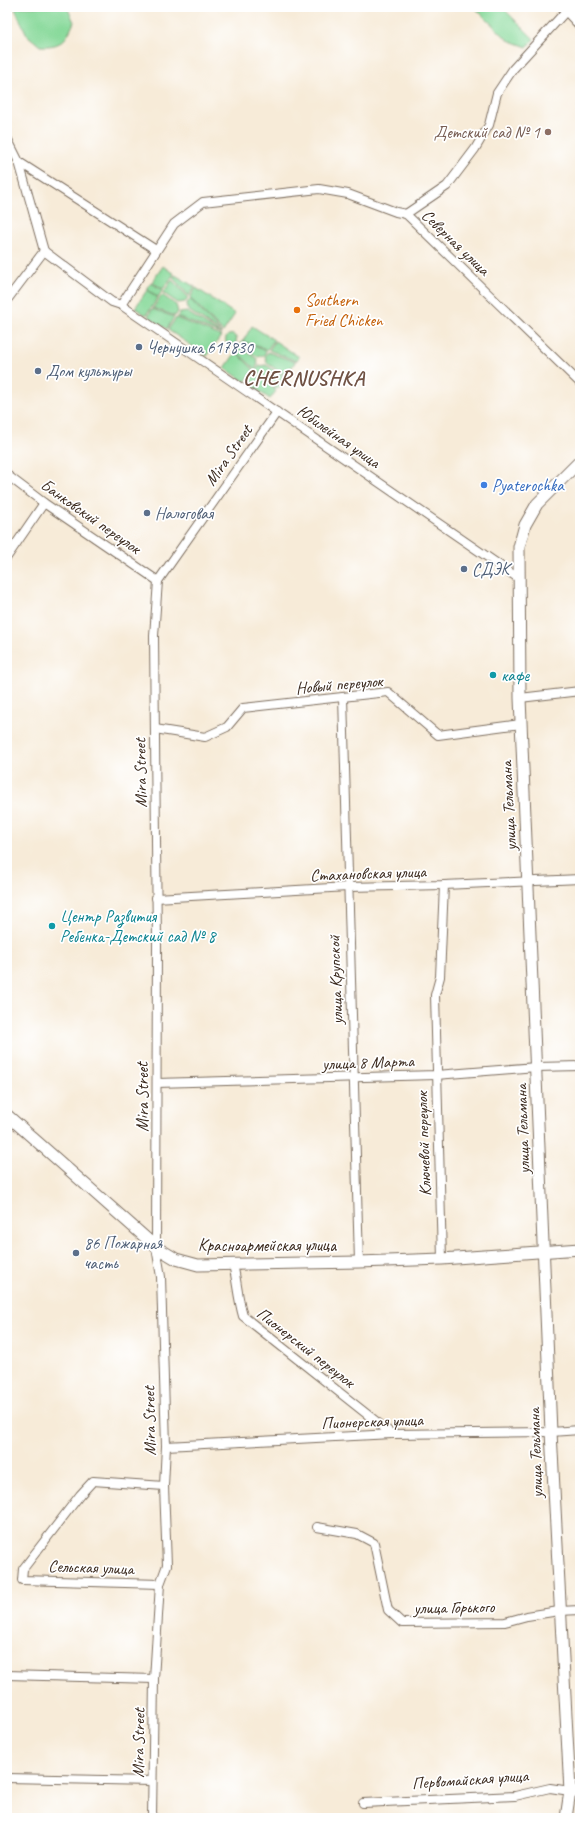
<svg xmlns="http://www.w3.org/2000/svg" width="587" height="1825" font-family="Caveat,sans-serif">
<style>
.green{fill:#87d99a;stroke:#61825c}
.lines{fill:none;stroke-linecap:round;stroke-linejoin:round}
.street-casing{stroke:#7d6e5f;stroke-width:10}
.secondary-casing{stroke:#7d6e5f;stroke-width:13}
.street{stroke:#fff;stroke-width:8}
.secondary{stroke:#fff;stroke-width:11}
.education-dot{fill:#8d6e63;stroke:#fff;stroke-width:1.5}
.food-dot{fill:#e8710a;stroke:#fff;stroke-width:1.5}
.service-dot{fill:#5c6f8a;stroke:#fff;stroke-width:1.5}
.shop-dot{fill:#3f7fe0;stroke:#fff;stroke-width:1.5}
.culture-dot{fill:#0f9aa8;stroke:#fff;stroke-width:1.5}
.labels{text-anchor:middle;stroke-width:3.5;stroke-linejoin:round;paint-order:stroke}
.education-label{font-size:17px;fill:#785e54;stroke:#fff;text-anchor:end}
.street-label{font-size:17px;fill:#3b2a1e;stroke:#fff}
.food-label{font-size:17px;fill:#c56008;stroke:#fff;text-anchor:start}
.service-label{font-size:17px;fill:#4e5e75;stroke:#fff;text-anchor:start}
.shop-label{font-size:17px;fill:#366cbe;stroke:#fff;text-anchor:start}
.culture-label{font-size:17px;fill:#0d838f;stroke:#fff;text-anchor:start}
.district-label{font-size:21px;font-weight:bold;letter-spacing:1px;fill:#705244;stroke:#fff}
</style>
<rect width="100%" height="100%" fill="#fff"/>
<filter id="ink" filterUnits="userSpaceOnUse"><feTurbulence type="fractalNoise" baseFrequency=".025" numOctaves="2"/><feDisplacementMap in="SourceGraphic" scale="8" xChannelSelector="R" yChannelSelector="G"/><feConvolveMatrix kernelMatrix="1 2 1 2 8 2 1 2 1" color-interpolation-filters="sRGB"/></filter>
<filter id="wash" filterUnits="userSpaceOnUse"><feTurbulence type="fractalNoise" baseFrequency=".012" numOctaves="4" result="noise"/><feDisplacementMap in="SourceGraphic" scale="16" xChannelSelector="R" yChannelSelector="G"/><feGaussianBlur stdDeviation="0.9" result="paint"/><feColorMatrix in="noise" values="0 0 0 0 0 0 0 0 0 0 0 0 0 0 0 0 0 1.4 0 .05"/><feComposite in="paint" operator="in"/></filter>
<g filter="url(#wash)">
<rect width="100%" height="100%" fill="#f7ebd8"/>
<!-- green -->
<g class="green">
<path d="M14,7H67L74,22C66,41 61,47 40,46L27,35Z"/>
<polygon points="474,7 502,7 534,39 527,47 508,40"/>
<polygon points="163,266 174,274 163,289 152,282"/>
<polygon points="175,275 195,287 189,296 173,278"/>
<polygon points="172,280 188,297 185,302 178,303 163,293"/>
<polygon points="151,283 163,290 158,297 147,289"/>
<polygon points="196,288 235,314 223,332 190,298"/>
<polygon points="147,290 158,298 146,315 135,308"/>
<polygon points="162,295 176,305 178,312 175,316 153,308"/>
<polygon points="190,299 222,333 188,310 187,303"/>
<polygon points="152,309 174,317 167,329 148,316"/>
<polygon points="187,312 221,334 177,317 180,313"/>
<polygon points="176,318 221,336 207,356 168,330"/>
<polygon points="252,326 274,340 267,350 243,341"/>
<circle cx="231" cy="340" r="5.5"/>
<polygon points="242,341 266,351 264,355 258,357 240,345"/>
<polygon points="275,341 299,357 296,361 269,350"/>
<polygon points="239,346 257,359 258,364 255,369 236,351"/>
<polygon points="236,352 254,370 245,382 225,368"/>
<polygon points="268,352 295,362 286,376 267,363 265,356"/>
<polygon points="266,365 285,377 277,389 256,370 259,366"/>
<polygon points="256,371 276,391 270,399 248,384"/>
</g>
</g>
<g filter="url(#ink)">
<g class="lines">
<defs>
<g id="street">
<polyline points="7,138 19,162 44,251"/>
<polyline points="19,162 156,250"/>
<polyline points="406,214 447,186 475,149 489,125 497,93 513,69 567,10"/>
<polyline points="44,251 112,302 121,305 518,578"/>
<polyline points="7,300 44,251"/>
<polyline points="121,305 174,224 203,202 319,189 348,194 396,212 406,214 580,383"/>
<polyline points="7,475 44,503 158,581"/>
<polyline points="7,557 44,503"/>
<polyline points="343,697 359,1262"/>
<polyline points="520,698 580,691"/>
<polyline points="155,729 205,737 227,727 243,708 388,692 438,735 521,724"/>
<polyline points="156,898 348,887 444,885 580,879"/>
<polyline points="157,1083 436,1075 536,1067 580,1066"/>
<polyline points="442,1259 435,995 440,977 444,885"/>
<path d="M233,1264C237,1281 238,1299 243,1316L392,1434"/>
<polyline points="166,1446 392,1434 551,1432 580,1430"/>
<polyline points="317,1527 357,1534 374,1543 388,1610 402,1623 505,1622 527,1616 559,1611 580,1610"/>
<polyline points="160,1584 22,1580 23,1569 80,1495 93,1481 164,1486"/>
<polyline points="7,1675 154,1679"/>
<polyline points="7,1778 152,1781"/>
<polyline points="363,1803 515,1796 550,1788 570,1791"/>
<polyline points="152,1818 154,1679 160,1584 167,1565 164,1486 166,1446 161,1277 156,1247 157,943 154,636 158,581 277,412"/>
</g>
<g id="secondary">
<polyline points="564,7 580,24"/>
<polyline points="7,1115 156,1247 176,1259 198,1265 359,1262 442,1259 580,1249"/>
<polyline points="570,1791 580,1792"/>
<polyline points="566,1818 570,1791 551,1432 520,698 519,547 525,525 537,504 580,461"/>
</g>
</defs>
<!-- street casing -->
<use href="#street" class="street-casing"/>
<!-- secondary casing -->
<use href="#secondary" class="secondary-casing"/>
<!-- street -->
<use href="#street" class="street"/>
<!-- secondary -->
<use href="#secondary" class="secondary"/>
</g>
</g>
<!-- markers -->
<circle class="education-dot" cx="548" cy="132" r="4"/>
<circle class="food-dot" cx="297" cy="310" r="4"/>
<g class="service-dot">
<circle cx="139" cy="347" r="4"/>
<circle cx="38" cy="371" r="4"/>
<circle cx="147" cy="513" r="4"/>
<circle cx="464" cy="569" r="4"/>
<circle cx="76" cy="1253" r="4"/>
</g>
<circle class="shop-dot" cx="484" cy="485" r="4"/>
<g class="culture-dot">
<circle cx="493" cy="675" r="4"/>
<circle cx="52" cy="926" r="4"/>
</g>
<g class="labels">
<!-- education labels -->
<g class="education-label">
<text x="540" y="138">Детский сад № 1</text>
</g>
<!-- street labels -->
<g class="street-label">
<text transform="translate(456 242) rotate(44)" y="6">Северная улица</text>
<text transform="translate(339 436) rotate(35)" y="6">Юбилейная улица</text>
<text transform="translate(228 455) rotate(-55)" y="6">Mira Street</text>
<text transform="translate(91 516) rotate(35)" y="6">Банковский переулок</text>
<text transform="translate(339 684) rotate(-5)" y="6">Новый переулок</text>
<text transform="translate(140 773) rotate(-91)" y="6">Mira Street</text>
<text transform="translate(508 806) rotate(-93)" y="6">улица Тельмана</text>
<text transform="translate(368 873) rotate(-2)" y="6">Стахановская улица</text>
<text transform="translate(335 980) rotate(-92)" y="6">улица Крупской</text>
<text transform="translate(368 1062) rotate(-2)" y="6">улица 8 Марта</text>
<text transform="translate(142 1097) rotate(-90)" y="6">Mira Street</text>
<text transform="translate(522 1129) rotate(-92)" y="6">улица Тельмана</text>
<text transform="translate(423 1144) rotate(-92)" y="6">Ключевой переулок</text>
<text x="267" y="1251">Красноармейская улица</text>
<text transform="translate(306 1347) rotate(38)" y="6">Пионерский переулок</text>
<text transform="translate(149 1421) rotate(-91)" y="6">Mira Street</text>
<text transform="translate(372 1421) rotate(-2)" y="6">Пионерская улица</text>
<text transform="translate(535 1453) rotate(-92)" y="6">улица Тельмана</text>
<text transform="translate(91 1567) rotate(2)" y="6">Сельская улица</text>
<text transform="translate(454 1607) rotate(-1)" y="6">улица Горького</text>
<text transform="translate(138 1743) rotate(-89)" y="6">Mira Street</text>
<text transform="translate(470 1779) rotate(-4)" y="6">Первомайская улица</text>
</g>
<!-- food labels -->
<g class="food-label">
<text x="305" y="306">Southern<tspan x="305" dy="20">Fried Chicken</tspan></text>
</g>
<!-- service labels -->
<g class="service-label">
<text x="147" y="353">Чернушка 617830</text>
<text x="46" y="377">Дом культуры</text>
<text x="155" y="519">Налоговая</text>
<text x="472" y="575">СДЭК</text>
<text x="84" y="1249">86 Пожарная<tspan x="84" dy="20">часть</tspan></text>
</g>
<!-- shop labels -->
<g class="shop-label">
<text x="492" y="491">Pyaterochka</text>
</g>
<!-- culture labels -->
<g class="culture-label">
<text x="501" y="681">кафе</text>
<text x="60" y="922">Центр Развития<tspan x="60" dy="20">Ребенка-Детский сад № 8</tspan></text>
</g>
<!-- district labels -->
<g class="district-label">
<text x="304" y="385">CHERNUSHKA</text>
</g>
</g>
<!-- margin -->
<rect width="587" height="1825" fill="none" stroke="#fff" stroke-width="24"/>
</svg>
